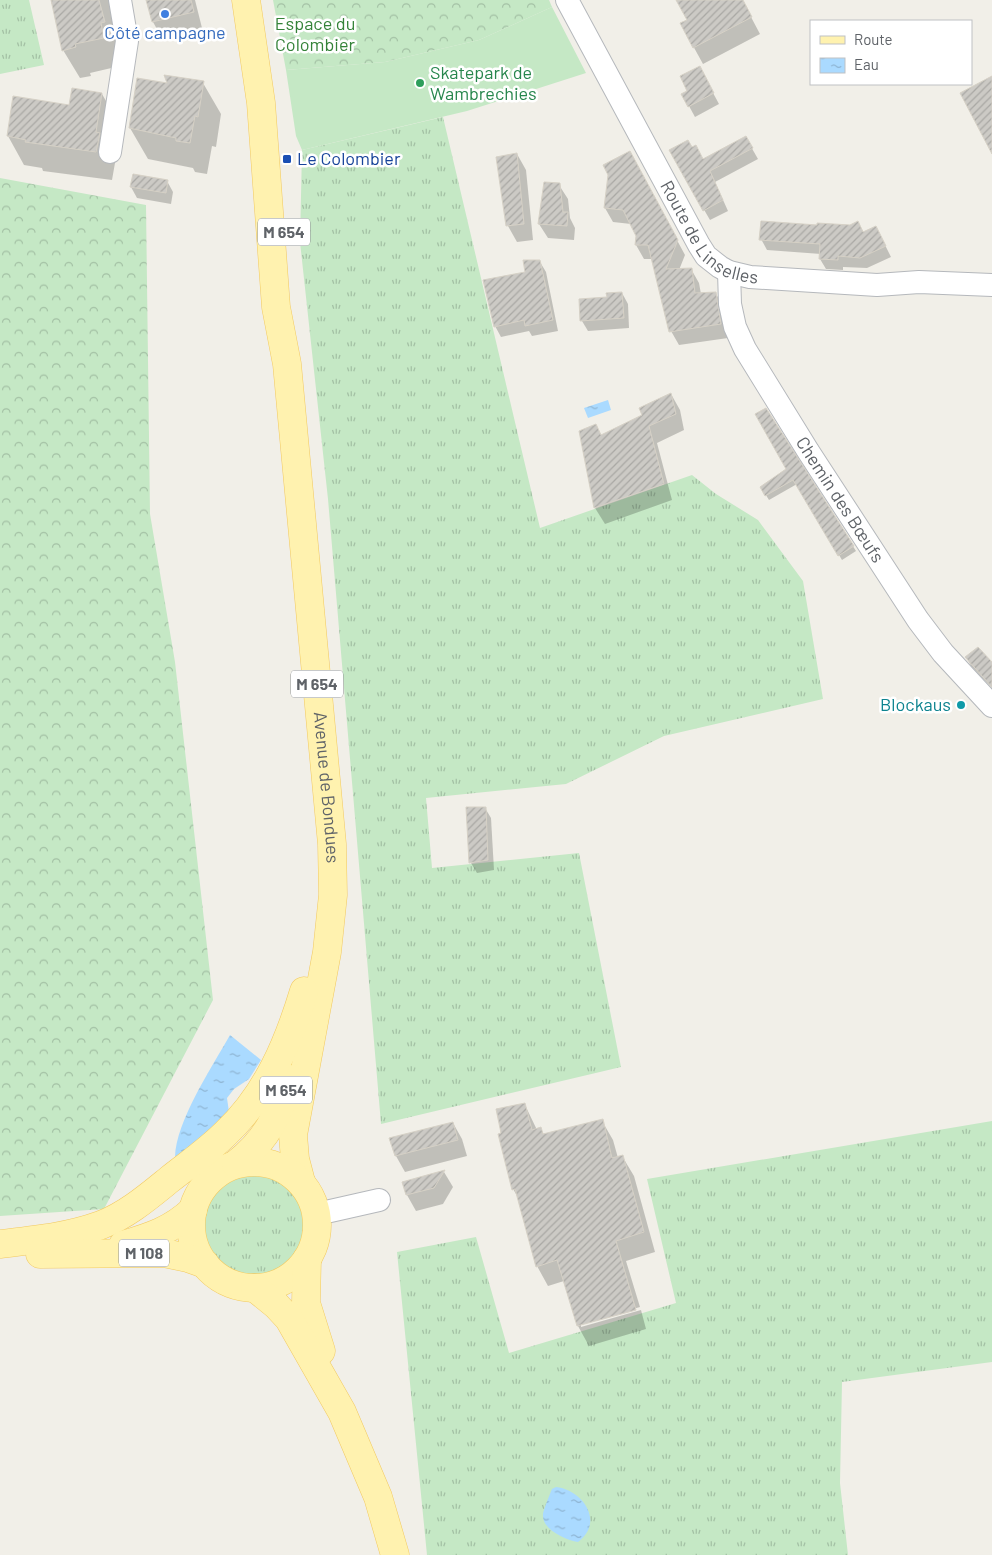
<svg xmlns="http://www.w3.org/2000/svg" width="992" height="1555" font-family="Barlow,sans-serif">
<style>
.grass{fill:url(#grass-tufts)}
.forest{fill:url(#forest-crowns)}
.pitch{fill:#c5e8c5}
.water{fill:url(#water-ripples)}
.shadow{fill:#0003}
.building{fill:url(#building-hatch);stroke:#d6d1c6}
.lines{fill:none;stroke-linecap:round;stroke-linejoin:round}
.minor-casing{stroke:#b5b8bc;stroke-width:24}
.major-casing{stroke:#f2c960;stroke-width:29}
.minor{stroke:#fff;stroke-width:22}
.major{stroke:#fff2af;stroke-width:28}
.shop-dot{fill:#3f7fe0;stroke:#fff;stroke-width:2}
.leisure-dot{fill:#2e9e5b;stroke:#fff;stroke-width:2}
.transit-dot{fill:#1a4fb4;stroke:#fff;stroke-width:2}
.culture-dot{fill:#0f9aa8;stroke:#fff;stroke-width:2}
.labels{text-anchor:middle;stroke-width:5;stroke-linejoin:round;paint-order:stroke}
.shield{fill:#fff;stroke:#8f9295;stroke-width:1}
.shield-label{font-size:16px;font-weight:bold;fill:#5f6368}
.park-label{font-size:18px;fill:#348238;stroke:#fff}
.shop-label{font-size:18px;fill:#366cbe;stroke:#fff}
.leisure-label{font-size:18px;fill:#27864d;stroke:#fff;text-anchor:start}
.transit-label{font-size:18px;fill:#164399;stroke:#fff;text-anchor:start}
.street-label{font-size:18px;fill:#5f6368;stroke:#fff}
.culture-label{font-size:18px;fill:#0d838f;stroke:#fff;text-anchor:end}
</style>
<defs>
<pattern id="grass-tufts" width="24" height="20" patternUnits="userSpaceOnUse" patternTransform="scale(1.25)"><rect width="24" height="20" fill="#c5e8c5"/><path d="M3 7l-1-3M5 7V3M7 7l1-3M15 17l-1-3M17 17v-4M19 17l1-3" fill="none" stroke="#a3c0a4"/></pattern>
<pattern id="forest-crowns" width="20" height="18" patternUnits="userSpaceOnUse" patternTransform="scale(1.25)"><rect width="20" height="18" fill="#c5e8c5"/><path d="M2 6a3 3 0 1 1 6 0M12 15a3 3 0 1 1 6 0" fill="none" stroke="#a3c0a4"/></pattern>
<pattern id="water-ripples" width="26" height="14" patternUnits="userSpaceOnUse" patternTransform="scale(1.25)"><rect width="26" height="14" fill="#aadaff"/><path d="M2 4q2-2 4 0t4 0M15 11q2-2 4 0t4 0" fill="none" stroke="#8eb4d2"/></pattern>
<pattern id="building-hatch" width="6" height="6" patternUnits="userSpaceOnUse" patternTransform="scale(1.25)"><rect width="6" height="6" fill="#cccac5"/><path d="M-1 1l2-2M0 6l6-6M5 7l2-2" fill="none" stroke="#a9a8a4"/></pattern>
</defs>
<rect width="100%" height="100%" fill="#f1efe8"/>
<!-- grass -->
<g class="grass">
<polygon points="0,0 29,0 44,65 0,74"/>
<polygon points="443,117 540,528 692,475 716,494 758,520 803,581 823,699 664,736 566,784 426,798 432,868 579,853 621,1067 381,1124 328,499 300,242 302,150"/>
<polygon points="992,1121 992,1362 842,1382 840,1483 848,1555 427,1555 397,1252 476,1237 509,1353 676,1303 647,1179"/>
<circle cx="256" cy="1223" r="52"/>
</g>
<!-- forest -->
<g class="forest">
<polygon points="273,0 549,0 552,7 479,40 385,62 286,70"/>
<polygon points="0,178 146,205 150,514 175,662 213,1000 104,1209 0,1216"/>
</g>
<!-- pitch -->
<polygon class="pitch" points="552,7 586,73 467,111 302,150 296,136 286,70 385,62 479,40"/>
<!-- water -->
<g class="water">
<polygon points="608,400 611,410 588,418 584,408"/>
<path d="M230,1035L261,1060L249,1079L234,1089L227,1098L229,1112L189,1150L175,1157C176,1121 212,1067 230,1035Z"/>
<path d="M556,1487C583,1490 605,1522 578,1542C566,1540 543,1530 543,1516C542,1513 550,1494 552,1489Z"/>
</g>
<!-- shadow -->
<g class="shadow">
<polygon points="51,0 109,0 120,66 90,73 91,76 80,78 63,50"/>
<polygon points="148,0 195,0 202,28 162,38 153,22"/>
<polygon points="678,0 742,0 760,34 703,64 681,24 688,20"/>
<polygon points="705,78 719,104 695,117 683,95"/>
<polygon points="203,83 221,114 216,147 212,146 207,174 195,172 193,168 148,159 130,128 168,85"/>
<polygon points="102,94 118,122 112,158 115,163 112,180 43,171 42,168 24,165 8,136"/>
<polygon points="746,138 758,159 715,182 728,211 710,220 670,151 692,148 703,160"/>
<polygon points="517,154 526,170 533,240 517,242 508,226"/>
<polygon points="637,166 685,255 679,270 691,269 699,283 701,294 716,294 724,308 728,338 679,345 671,331 653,259 644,259 636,245 637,236 631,224 613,222 605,208"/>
<polygon points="167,181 173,192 171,204 137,198 131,187"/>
<polygon points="559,185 568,199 570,218 575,228 574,240 548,238 539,224"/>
<polygon points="858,222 864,233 882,239 891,257 867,268 843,267 843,270 826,269 820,259 821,254 767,250 761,239 818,227 850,226"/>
<polygon points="540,262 546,272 558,331 532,336 529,331 501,337 495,326 527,273"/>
<polygon points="622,293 628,304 629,328 588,331 582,321 608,299"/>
<polygon points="671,394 680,410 684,430 657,443 672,500 605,524 595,508 580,432 602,436 643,415"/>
<polygon points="766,410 856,551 842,560 797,484 769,500 761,487 788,470"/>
<polygon points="967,658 992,664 992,688 971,666"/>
<polygon points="468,808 485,808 491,818 494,870 477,873 471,863"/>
<polygon points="525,1105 537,1130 541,1129 544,1135 602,1121 613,1140 618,1158 622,1156 634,1176 655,1252 626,1261 640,1307 581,1324 581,1327 641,1310 646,1329 589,1346 578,1326 564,1281 548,1286 537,1266 519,1199 513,1189 502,1134"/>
<polygon points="453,1123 462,1139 467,1156 405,1172 396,1156 391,1139"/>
<polygon points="444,1172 453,1187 443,1204 416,1211 407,1195 404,1183"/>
</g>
<!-- building -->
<g class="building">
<polygon points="51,0 99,0 105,22 101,23 104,38 75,44 76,47 62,51"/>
<polygon points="146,0 191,0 194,12 152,22"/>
<polygon points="676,0 743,0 752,17 693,48 680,23 687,20"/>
<polygon points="700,66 714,93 688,107 681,94 687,91 680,76"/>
<polygon points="164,75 204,81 198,117 195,116 190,143 176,141 176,138 129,128 137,78 167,83"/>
<polygon points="992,76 992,154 960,93"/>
<polygon points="72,88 102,93 96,132 100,133 96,152 25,142 26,140 7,136 13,96 69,105"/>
<polygon points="746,136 753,148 710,171 723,200 703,211 669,150 688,140 692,147 696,145 703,159"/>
<polygon points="630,151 678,240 666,269 692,268 695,293 716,292 721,324 669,332 648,245 635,245 636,236 623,210 604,208 608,175 603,165"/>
<polygon points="517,153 524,224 506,226 496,157"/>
<polygon points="133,174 168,180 166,193 130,187"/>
<polygon points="544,182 560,183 563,212 568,212 567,226 538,224"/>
<polygon points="761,221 817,225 817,223 850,225 858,221 863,232 876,226 886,246 860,258 838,256 838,260 819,259 820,244 759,240"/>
<polygon points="523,260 540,260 553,320 525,326 524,320 494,327 483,280 525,272"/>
<polygon points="622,292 624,318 580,321 579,299 607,297 606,293"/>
<polygon points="671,393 676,414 649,426 664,484 594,508 579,431 596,424 601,435 642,415 639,408"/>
<polygon points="766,408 854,546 838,556 793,480 765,496 760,487 786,469 755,414"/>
<polygon points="978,647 992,662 992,687 965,657"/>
<polygon points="466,807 486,807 488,860 469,863"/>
<polygon points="525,1103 532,1130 541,1127 543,1134 603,1119 612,1158 623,1155 644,1232 616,1241 636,1310 577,1326 557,1260 536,1267 515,1189 512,1190 498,1134 501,1133 496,1109"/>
<polygon points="453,1122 458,1140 395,1156 389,1138"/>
<polygon points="445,1170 434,1188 406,1195 402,1182"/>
</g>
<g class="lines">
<defs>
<g id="minor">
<path id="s1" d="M567,0L699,245L706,256L720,267L729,272L750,277L877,285L919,282L992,285"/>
<polyline points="110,152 127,41 120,0"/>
<path id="s2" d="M729,272L730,304L735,327L745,349L808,451L918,620L943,653L992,706"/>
<polyline points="317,1214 379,1200"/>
</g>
<g id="major">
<path id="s3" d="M246,0L261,103L276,307L287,364L332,844L333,895L327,952L293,1135L295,1159L301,1182"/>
<circle cx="254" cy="1225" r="63"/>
<path d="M236,1164C268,1139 277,1116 290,1079"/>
<path d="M0,1244C35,1240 68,1237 101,1225C127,1215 149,1196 170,1179C189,1164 209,1150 226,1133C267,1094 288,1044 304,991"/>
<path d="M123,1245C150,1237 172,1230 193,1210"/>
<polyline points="40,1254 164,1253 188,1258 205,1264"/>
<polyline points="307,1259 306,1303 321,1351"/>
<polyline points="255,1288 276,1305 289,1319 342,1412 378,1497 395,1555"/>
</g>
</defs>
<!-- minor casing -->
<use href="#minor" class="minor-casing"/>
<!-- major casing -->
<use href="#major" class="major-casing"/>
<!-- minor -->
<use href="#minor" class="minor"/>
<!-- major -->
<use href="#major" class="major"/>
</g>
<!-- markers -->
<circle class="shop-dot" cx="165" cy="14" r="5"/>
<circle class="leisure-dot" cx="420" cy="83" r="5"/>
<rect class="transit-dot" x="282" y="154" width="10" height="10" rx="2.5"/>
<circle class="culture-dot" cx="961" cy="705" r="5"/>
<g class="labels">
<!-- shield labels -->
<g class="shield">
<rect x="258" y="218.5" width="52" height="27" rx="4"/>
<rect x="291" y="670.5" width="52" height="27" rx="4"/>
<rect x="260" y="1076.5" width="52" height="27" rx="4"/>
<rect x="119" y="1239.5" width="50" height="27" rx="4"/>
</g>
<g class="shield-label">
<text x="284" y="238">M 654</text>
<text x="317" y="690">M 654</text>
<text x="286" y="1096">M 654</text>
<text x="144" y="1259">M 108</text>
</g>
<!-- park labels -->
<g class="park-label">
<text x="315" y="30">Espace du<tspan x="315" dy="21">Colombier</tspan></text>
</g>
<!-- shop labels -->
<g class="shop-label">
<text x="165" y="39">Côté campagne</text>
</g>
<!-- leisure labels -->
<g class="leisure-label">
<text x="430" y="79">Skatepark de<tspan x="430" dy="21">Wambrechies</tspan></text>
</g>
<!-- transit labels -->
<g class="transit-label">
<text x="297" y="165">Le Colombier</text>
</g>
<!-- street labels -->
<g class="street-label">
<text dy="6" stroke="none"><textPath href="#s1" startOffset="278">Route de Linselles</textPath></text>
<text dy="6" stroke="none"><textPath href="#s2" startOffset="258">Chemin des Bœufs</textPath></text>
<text dy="6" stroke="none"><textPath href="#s3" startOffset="792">Avenue de Bondues</textPath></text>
</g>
<!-- culture labels -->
<g class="culture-label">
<text x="951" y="711">Blockaus</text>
</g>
</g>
<!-- legend -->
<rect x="810" y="20" width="162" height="65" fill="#ffffff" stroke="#bfc1c3"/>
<rect x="820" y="36" width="25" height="8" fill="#fff2af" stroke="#bfc1c3"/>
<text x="854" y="45" font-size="15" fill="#5f6368">Route</text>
<rect x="820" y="58" width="25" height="15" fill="url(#water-ripples)" stroke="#bfc1c3"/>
<text x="854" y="70" font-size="15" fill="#5f6368">Eau</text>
</svg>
